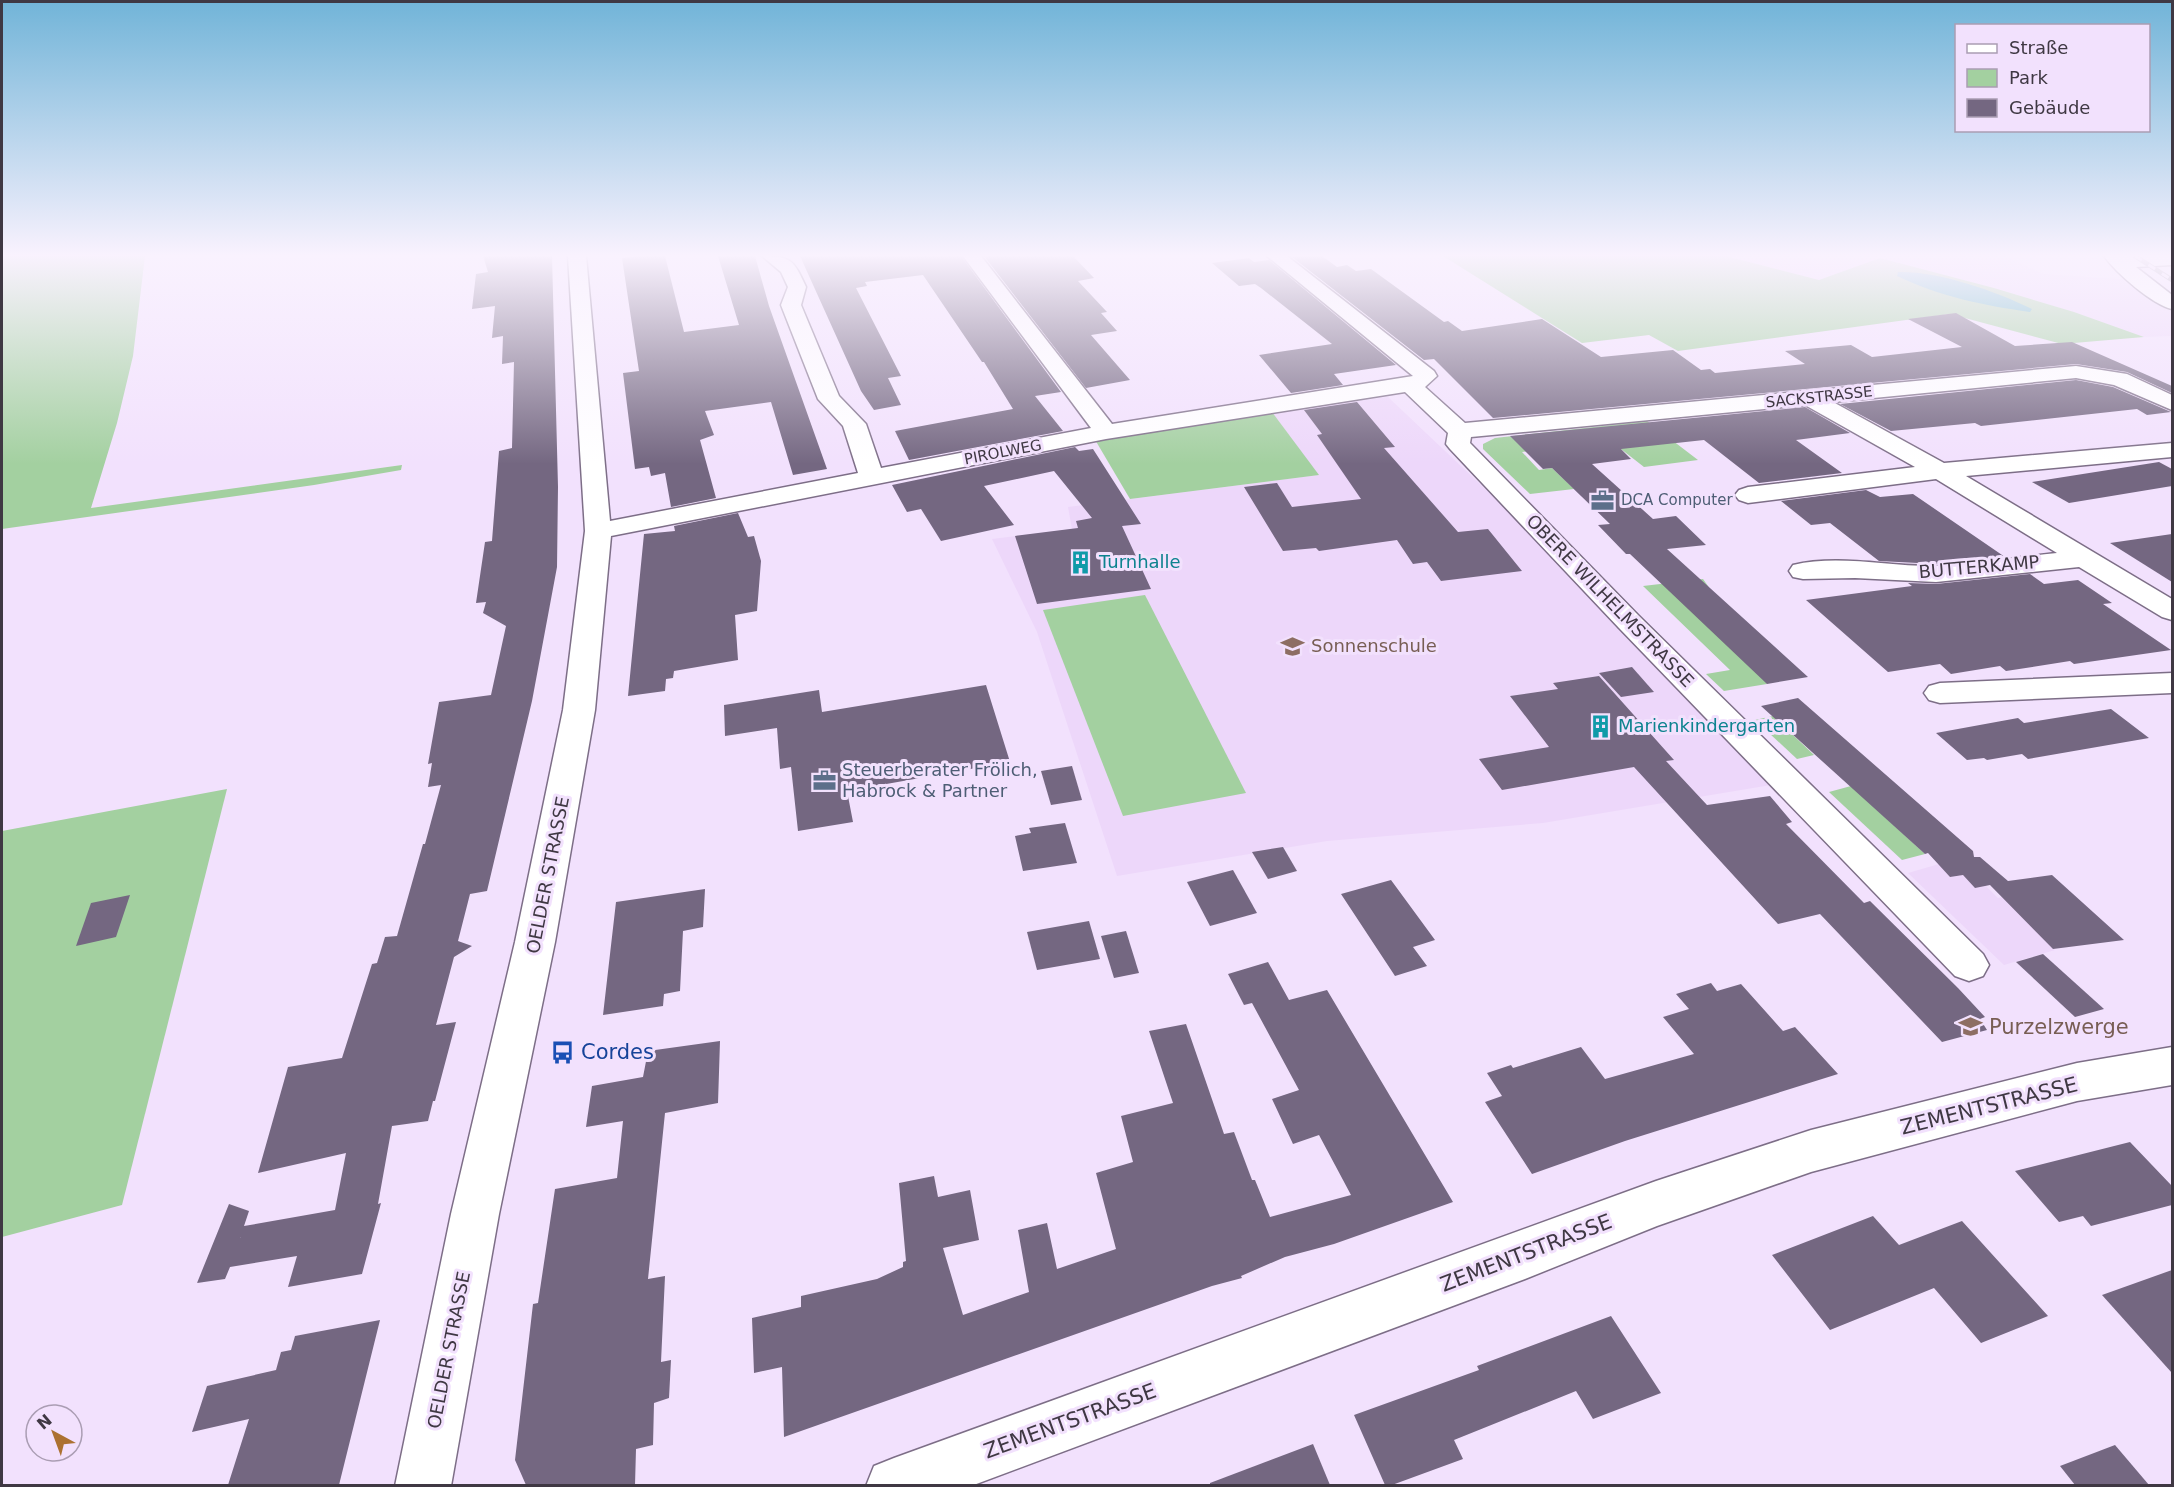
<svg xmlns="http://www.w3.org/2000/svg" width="2174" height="1487" font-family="'DejaVu Sans',sans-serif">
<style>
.built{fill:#edd7fa}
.green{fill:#a3d0a0}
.water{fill:#5fb5bf}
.building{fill:#746781}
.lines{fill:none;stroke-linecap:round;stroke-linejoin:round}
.minor-casing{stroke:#7d6e87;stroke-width:3}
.minor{fill:#fff;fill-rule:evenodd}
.rail-casing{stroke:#94899c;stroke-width:4.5}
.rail{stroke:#f2e1fd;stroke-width:3;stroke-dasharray:8;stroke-linecap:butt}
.labels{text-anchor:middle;stroke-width:6;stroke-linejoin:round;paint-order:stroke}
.far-street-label{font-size:15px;fill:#3f3843;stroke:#f2e1fd}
.far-service-label{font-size:15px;fill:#4e5e75;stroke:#f2e1fd;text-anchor:start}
.culture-label{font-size:18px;fill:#0d838f;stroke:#f2e1fd;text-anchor:start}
.street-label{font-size:18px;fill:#3f3843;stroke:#f2e1fd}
.education-label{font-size:18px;fill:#785e54;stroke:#f2e1fd;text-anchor:start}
.service-label{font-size:18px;fill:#4e5e75;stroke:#f2e1fd;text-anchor:start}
.near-education-label{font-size:21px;fill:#785e54;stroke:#f2e1fd;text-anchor:start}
.near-transit-label{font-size:21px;fill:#164399;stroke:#f2e1fd;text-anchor:start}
.near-street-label{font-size:21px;fill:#3f3843;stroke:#f2e1fd}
</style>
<rect width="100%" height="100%" fill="#f2e1fd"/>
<!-- built -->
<g class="built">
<polygon points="1726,256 2005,256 2044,274 2133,280 2172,305 2172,336 2144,337 2074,312 1994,288 1880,258 1819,280"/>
<polygon points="1388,397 1499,502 1771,785 1543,823 1327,841 1117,876 1037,632 992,539 1072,529 1068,507 1318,475 1272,412"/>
<polygon points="1939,864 1950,877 1963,875 1975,887 1986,886 1998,898 2002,897 2055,950 2004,965 1908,873"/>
</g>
<!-- green -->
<g class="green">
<polygon points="2,256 145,256 133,356 117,423 91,508 402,465 401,470 314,485 2,529"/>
<polygon points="1443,256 1726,256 1819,280 1880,258 1994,288 2074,312 2144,337 2062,344 1950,314 1678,351 1649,335 1582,343"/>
<polygon points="1272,412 1319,475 1130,499 1094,438"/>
<polygon points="1647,421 1698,460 1644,467 1612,442 1522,452 1539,470 1552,468 1574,489 1530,494 1483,449 1483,444 1495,438"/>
<polygon points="1703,579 1708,586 1767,684 1724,691 1706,674 1730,670 1643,586"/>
<polygon points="1145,595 1246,793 1123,816 1043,610"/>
<polygon points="1773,716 1814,755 1797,759 1755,720"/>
<polygon points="1851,786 1925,854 1902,860 1829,792"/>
<polygon points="227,789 122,1205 2,1237 2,831"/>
</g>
<!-- water -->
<path class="water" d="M1898,272C1939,271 1995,291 2032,309L2030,312C1982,305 1941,297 1897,276Z"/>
<!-- building -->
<g class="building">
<polygon points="483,256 552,256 558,487 557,567 532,701 487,891 470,894 458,941 472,946 454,957 436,1025 456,1022 435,1101 433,1101 428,1121 392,1126 378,1204 381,1203 362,1274 288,1287 297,1256 230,1267 225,1279 197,1283 229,1204 249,1211 240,1238 244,1226 335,1210 346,1153 258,1173 288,1067 342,1058 372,964 377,963 385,937 397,936 423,844 425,844 441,785 428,787 432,763 428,764 439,702 491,695 506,626 483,613 486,602 476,603 485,542 492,541 499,451 512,448 514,362 502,364 503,336 492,338 495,306 472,309 476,274 488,272"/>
<polygon points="644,256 665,256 684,332 739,325 718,256 755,256 769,306 827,469 793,475 771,402 705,411 714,435 700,440 716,498 671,507 665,473 651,476 649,467 635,469 623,373 639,371 622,258"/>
<polygon points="800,256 961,256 1061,392 1035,396 1063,431 909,460 895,431 1013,409 984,362 982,362 923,275 865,282 867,286 856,288 901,376 888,378 901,405 874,410 861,391"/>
<polygon points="984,256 1073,256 1094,278 1078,281 1107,312 1101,313 1117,331 1091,335 1130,380 1086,388"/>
<polygon points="1322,256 1337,267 1347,265 1356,271 1371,269 1444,322 1448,321 1462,331 1542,319 1601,357 1673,350 1701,370 1710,369 1715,373 1805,364 1785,351 1851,345 1872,357 1962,347 1908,319 1956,313 2015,346 2072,342 2172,386 2172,393 2127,372 2076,364 1493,418 1434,359 1424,360 1292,257"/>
<polygon points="1249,258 1254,262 1269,260 1396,365 1334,374 1343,385 1291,393 1259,355 1332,344 1261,288 1255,284 1239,286 1212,263"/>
<polygon points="2076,380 2113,387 2171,412 2147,415 2137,409 1981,426 1975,423 1891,431 1840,404"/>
<polygon points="1357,402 1395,447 1384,448 1458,532 1488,529 1522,571 1441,581 1427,562 1413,564 1397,540 1319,551 1316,548 1283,551 1244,487 1277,483 1292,507 1361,499 1317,435 1322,434 1304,410"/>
<polygon points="1805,407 1850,433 1796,440 1842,473 1759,483 1704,440 1621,449 1631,459 1592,464 1653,519 1676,516 1706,545 1667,549 1808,677 1767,684 1630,554 1626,554 1598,525 1610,524 1552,468 1543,469 1510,436"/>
<polygon points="1075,447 1079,451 1093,449 1141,524 1122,526 1151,589 1037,604 1015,536 1078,528 1076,521 1092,518 1054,471 984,486 1014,525 941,541 921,509 907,512 892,485"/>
<polygon points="2159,462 2172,469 2172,486 2069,503 2032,482"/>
<polygon points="1866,490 1880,497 1913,494 2005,557 1937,564 1879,561 1830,523 1811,525 1781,501"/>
<polygon points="738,513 748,537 754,536 761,561 757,611 735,615 738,660 674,671 673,678 666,679 665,691 628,696 644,534 675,531 674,526"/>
<polygon points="2172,534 2172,582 2110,543"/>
<polygon points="2030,574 2044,584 2078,580 2112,603 2103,604 2171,650 2074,664 2070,661 2006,671 2000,666 1951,674 1940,664 1888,672 1806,600 1912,586 1908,583 1936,584"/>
<polygon points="1632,667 1654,692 1621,697 1599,673"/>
<polygon points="1599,676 1674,760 1666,761 1707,805 1770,796 1792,822 1786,824 1864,903 1870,901 1958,988 1985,1017 1980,1019 1987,1030 1942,1042 1820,914 1778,924 1634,767 1502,790 1479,759 1549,747 1510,696 1558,689 1553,683"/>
<polygon points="986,685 1010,762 847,791 853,822 798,831 791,767 780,769 777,728 725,736 724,705 819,690 822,712"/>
<polygon points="1798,698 1973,851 1974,857 1980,857 2008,881 2052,875 2124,940 2053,949 1990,885 1975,888 1963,875 1950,877 1928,853 1925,854 1761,706"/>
<polygon points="2111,709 2149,738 2028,759 2022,754 1987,760 1984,758 1967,760 1936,733 2018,718 2024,723"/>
<polygon points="1072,766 1082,800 1051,805 1041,771"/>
<polygon points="1065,823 1077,863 1023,871 1015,836 1031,833 1029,828"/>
<polygon points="1283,847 1297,871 1268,879 1252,852"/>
<polygon points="1233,870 1257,913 1210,926 1187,882"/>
<polygon points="1391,880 1435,940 1413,947 1427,966 1395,976 1341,894"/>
<polygon points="705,889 703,927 683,931 680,991 664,994 663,1006 603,1015 616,902"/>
<polygon points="130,895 116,937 76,946 91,903"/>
<polygon points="1089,921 1100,959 1037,970 1027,932"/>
<polygon points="1126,931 1139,973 1114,978 1101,936"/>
<polygon points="2043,954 2104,1009 2075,1017 2016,962"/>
<polygon points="1268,962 1289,1000 1327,990 1453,1202 1334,1244 1285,1257 1241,1276 1242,1278 1212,1286 784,1437 782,1367 754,1373 752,1318 801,1307 801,1296 877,1279 903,1267 903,1262 906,1261 899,1183 934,1176 938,1197 970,1190 979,1240 943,1248 963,1315 1029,1292 1018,1230 1047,1223 1057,1269 1116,1249 1096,1173 1133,1162 1121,1116 1173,1103 1149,1031 1186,1024 1224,1134 1234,1132 1252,1180 1255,1180 1270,1217 1351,1195 1319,1135 1293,1144 1272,1099 1299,1090 1252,1003 1244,1005 1228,974"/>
<polygon points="1711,983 1717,991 1741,984 1783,1031 1795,1027 1838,1074 1625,1141 1532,1174 1485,1102 1502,1096 1487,1073 1511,1065 1513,1068 1581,1047 1605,1079 1694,1054 1663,1017 1689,1009 1676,994"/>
<polygon points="720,1041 718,1103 665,1113 648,1279 665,1276 661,1362 671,1360 669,1398 654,1403 653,1445 636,1449 635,1485 526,1485 515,1460 533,1304 538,1303 555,1189 617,1178 623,1121 586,1127 592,1086 643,1077 648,1051"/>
<polygon points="2130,1142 2172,1186 2172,1205 2091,1226 2083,1216 2059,1222 2015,1171"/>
<polygon points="1873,1216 1899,1245 1962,1221 2048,1316 1981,1343 1934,1288 1830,1330 1772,1255"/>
<polygon points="2172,1270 2172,1373 2102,1295"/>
<polygon points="1611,1316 1661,1393 1593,1419 1576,1391 1454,1440 1463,1459 1392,1485 1385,1485 1354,1415 1479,1370 1477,1366"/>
<polygon points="380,1320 339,1485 228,1485 249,1419 192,1432 207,1386 276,1370 281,1352 291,1350 295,1336"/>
<polygon points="1313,1444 1330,1485 1210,1485 1210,1483"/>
<polygon points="2115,1445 2149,1485 2075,1485 2060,1466"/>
</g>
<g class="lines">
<defs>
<g id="minor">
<path d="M568,256H586L610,521L858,473L843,426L818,399L781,305L788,287L781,272L762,256C792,256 794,261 806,287L801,305L839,396L866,424L881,468L1091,428L963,256H981L1112,424L1413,376L1267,256H1287L1434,371L1437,376L1425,387L1465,423L2076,366L2127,374L2172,395V410L2114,385L2076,378L1833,402L1944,463L2172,443V457L1966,476L2172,599V620L2162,617L2079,567L1936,582L1855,578L1803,579L1793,577L1789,571L1793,565C1839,554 1890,567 1937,566C1976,564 2017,557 2057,553L1936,479L1748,503L1739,500L1735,495L1739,490L1748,487L1915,467L1805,405L1471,437L1470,443L1639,616L1983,954L1989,965L1983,976L1969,981L1955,976L1619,628L1450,449L1446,444L1448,433L1405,392L1106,439L611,536L595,710L555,942L499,1214L451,1486H395L451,1214L515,942L563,710L585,531Z"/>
<path d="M2104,256H2172V265L2136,267L2172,295V309C2153,305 2116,273 2104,256Z"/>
<polygon points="2172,673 2172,693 1940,703 1929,700 1924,693 1929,686 1940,683"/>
<polygon points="2172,1047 2172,1085 2077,1101 1811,1172 1657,1226 1525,1279 971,1486 866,1486 874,1466 894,1458 1656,1181 1811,1130 2077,1063"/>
</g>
</defs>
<!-- minor casing -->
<use href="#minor" class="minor-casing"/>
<!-- minor -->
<use href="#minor" class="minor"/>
<defs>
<polyline id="rail" points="2135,256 2172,280"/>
</defs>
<!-- rail casing -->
<use href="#rail" class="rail-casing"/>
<!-- rail -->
<use href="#rail" class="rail"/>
</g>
<!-- sky -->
<linearGradient id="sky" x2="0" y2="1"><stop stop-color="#71b4d8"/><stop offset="0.55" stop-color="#f9f2fe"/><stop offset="1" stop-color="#f9f2fe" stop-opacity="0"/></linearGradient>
<rect width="2174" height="464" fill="url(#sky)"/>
<!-- icons -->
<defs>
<symbol id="office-bare" viewBox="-9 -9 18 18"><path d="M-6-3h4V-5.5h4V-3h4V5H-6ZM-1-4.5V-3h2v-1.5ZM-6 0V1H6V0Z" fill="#5c6f8a" stroke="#f2e1fd" stroke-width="2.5" paint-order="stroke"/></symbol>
<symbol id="building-bare" viewBox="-9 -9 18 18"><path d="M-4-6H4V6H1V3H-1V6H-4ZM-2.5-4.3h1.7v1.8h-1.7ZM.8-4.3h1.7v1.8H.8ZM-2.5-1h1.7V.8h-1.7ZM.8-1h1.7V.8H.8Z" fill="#0f9aa8" stroke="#f2e1fd" stroke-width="2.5" paint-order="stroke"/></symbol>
<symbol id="school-bare" viewBox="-9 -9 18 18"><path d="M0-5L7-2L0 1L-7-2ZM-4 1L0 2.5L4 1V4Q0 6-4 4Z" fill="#8d6e63" stroke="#f2e1fd" stroke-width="2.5" paint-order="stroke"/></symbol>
<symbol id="bus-bare" viewBox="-9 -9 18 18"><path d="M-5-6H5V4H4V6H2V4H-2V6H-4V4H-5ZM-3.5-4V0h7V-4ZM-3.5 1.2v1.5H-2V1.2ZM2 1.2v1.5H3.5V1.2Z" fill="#1a4fb4" stroke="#f2e1fd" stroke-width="2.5" paint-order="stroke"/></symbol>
</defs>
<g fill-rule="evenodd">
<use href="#office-bare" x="1586" y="484" width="33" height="33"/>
<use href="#building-bare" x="1064" y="546" width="33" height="33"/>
<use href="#school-bare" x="1276" y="630" width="33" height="33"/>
<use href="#building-bare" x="1584" y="710" width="33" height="33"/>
<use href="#office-bare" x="808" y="764" width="33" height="33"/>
<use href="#school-bare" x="1954" y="1010" width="33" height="33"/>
<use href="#bus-bare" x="546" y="1036" width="33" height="33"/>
</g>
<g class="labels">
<!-- far-street labels -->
<g class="far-street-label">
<text transform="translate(1819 397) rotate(-6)" y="5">SACKSTRASSE</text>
<text transform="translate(1003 452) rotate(-11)" y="5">PIROLWEG</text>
</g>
<!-- far-service labels -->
<g class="far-service-label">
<text x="1621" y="505">DCA Computer</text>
</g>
<!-- culture labels -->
<g class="culture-label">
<text x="1099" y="568">Turnhalle</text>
<text x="1618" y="732">Marienkindergarten</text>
</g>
<!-- street labels -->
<g class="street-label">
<text transform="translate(1979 567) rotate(-5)" y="6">BUTTERKAMP</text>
<text transform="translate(1610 601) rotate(46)" y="6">OBERE WILHELMSTRASSE</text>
<text transform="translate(548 875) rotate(-79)" y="6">OELDER STRASSE</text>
<text transform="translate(449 1350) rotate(-79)" y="6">OELDER STRASSE</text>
</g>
<!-- education labels -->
<g class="education-label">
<text x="1311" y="652">Sonnenschule</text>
</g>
<!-- service labels -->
<g class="service-label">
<text x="842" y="776">Steuerberater Frölich,<tspan x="842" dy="21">Habrock &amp; Partner</tspan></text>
</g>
<!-- near-education labels -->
<g class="near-education-label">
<text x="1989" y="1034">Purzelzwerge</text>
</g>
<!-- near-transit labels -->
<g class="near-transit-label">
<text x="581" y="1059">Cordes</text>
</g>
<!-- near-street labels -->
<g class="near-street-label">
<text transform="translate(1989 1106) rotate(-14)" y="7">ZEMENTSTRASSE</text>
<text transform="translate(1526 1253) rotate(-21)" y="7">ZEMENTSTRASSE</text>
<text transform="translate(1070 1421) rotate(-20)" y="7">ZEMENTSTRASSE</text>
</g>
</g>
<!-- border -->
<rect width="2174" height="1487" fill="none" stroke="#3f3843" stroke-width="6"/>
<!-- legend -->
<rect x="1955" y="24" width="195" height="108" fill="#f2e1fd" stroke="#aa9db3" stroke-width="1.5"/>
<rect x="1967" y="44" width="30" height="9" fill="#ffffff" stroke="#aa9db3" stroke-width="1.5"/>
<text x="2009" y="54" font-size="18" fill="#3f3843">Straße</text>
<rect x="1967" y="69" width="30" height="18" fill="#a3d0a0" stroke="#aa9db3" stroke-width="1.5"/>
<text x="2009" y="84" font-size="18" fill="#3f3843">Park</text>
<rect x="1967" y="99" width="30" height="18" fill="#746781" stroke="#aa9db3" stroke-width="1.5"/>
<text x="2009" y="114" font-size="18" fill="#3f3843">Gebäude</text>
<!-- north arrow -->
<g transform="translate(54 1433) rotate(319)"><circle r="28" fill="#f2e1fd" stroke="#aa9db3" stroke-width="1.5"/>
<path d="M0-4.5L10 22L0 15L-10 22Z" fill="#ac7131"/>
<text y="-9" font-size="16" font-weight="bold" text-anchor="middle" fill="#3f3843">N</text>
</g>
</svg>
